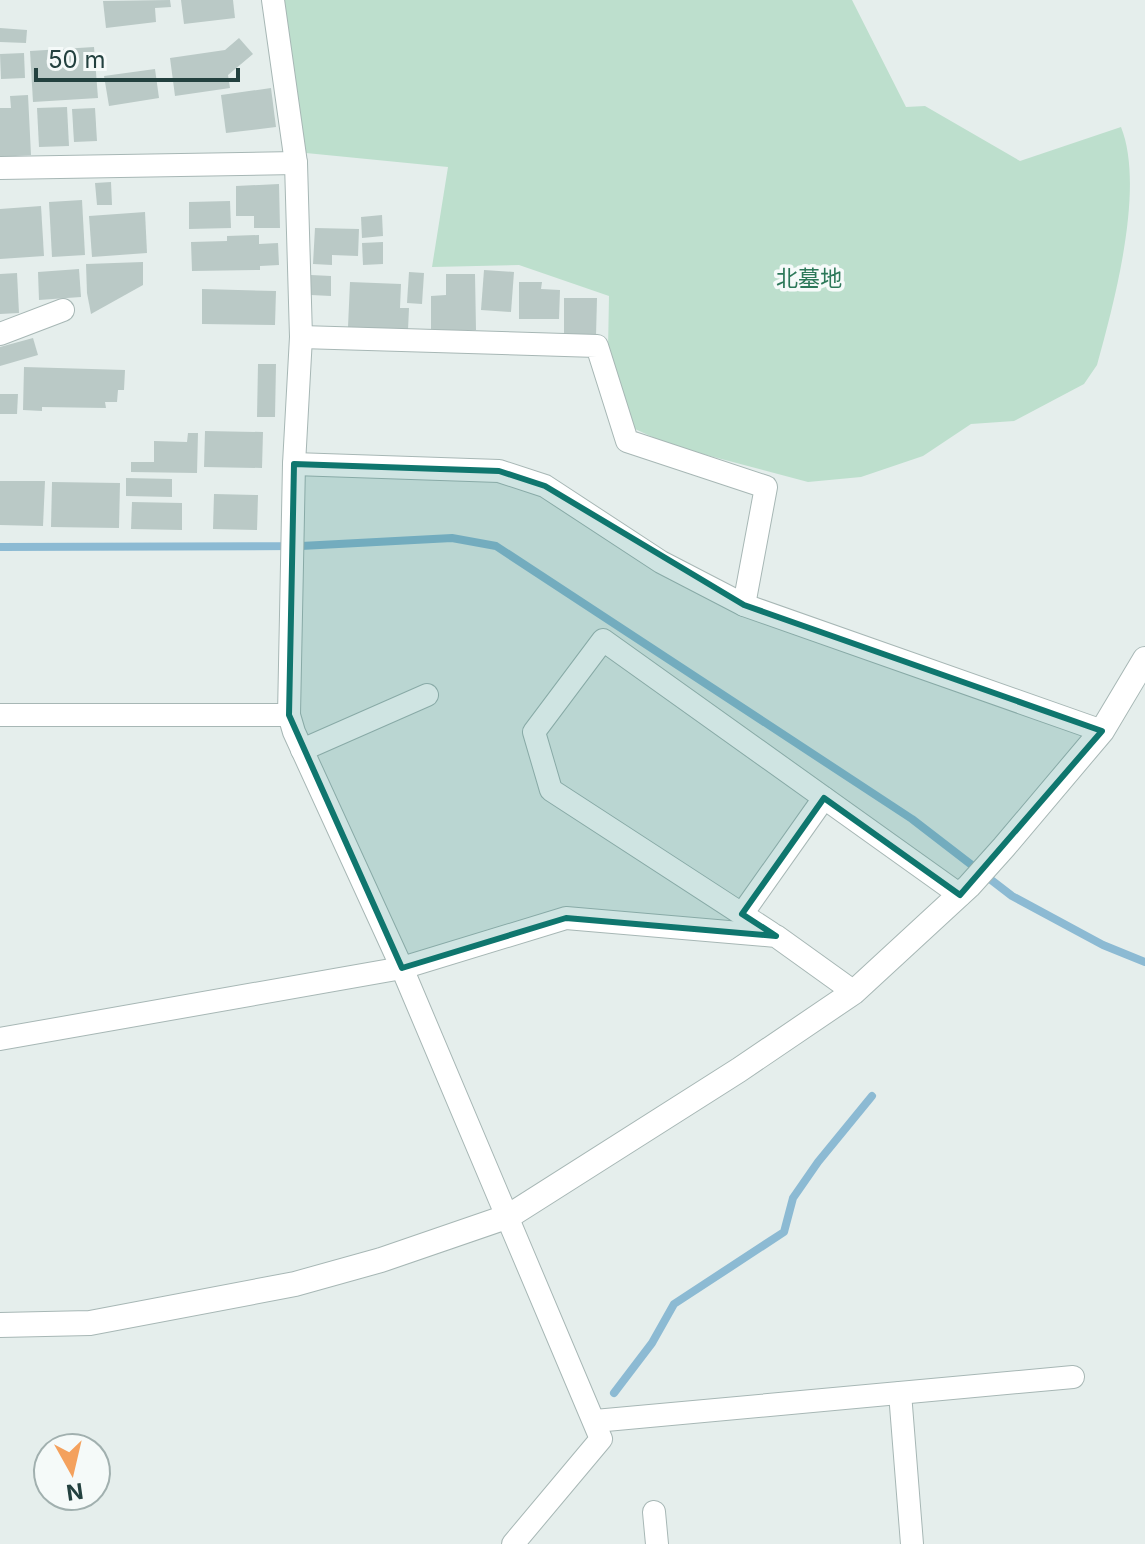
<svg xmlns="http://www.w3.org/2000/svg" width="1145" height="1544" font-family="Inter,'Noto Sans JP',sans-serif">
<style>
.green{fill:#bddfcd}
.lines{fill:none;stroke-linecap:round;stroke-linejoin:round}
.stream{stroke:#8cbad3;stroke-width:8}
.building{fill:#bac9c6}
.minor-casing{stroke:#a7b7b5;stroke-width:24}
.tertiary-casing{stroke:#a7b7b5;stroke-width:26}
.minor{stroke:#fff;stroke-width:22}
.tertiary{stroke:#fff;stroke-width:24}
.marked{fill:#0f766e;fill-opacity:0.2;stroke:#0f766e;stroke-width:6;stroke-linejoin:round}
.labels{text-anchor:middle;stroke-width:7;stroke-linejoin:round;paint-order:stroke}
.park-label{font-size:22px;fill:#2c7859;stroke:#f5faf9}
</style>
<rect width="100%" height="100%" fill="#e5eeec"/>
<!-- green -->
<path class="green" d="M284,0H852L906,107L925,106L1020,161L1121,127C1145,187 1115,300 1097,365L1084,384L1014,421L971,424L923,456L861,477L808,482L672,446L635,429L608,350L609,296L519,265L432,267L448,167L306,153Z"/>
<g class="lines">
<!-- stream -->
<g class="stream">
<polyline points="0,547 301,546 452,538 496,546 912,819 1012,896 1103,945 1145,962"/>
<polyline points="614,1393 652,1343 674,1304 784,1232 793,1198 818,1162 872,1096"/>
</g>
</g>
<!-- building -->
<g class="building">
<polygon points="170,0 171,7 155,8 156,22 106,28 103,1"/>
<polygon points="181,0 233,0 235,18 184,24"/>
<polygon points="0,28 27,30 26,43 0,42"/>
<polygon points="239,38 253,54 228,75 230,88 175,96 170,58 225,50"/>
<polygon points="94,47 98,98 33,102 30,51"/>
<polygon points="24,53 25,78 1,79 0,54"/>
<polygon points="155,69 159,98 109,106 104,76"/>
<polygon points="271,88 276,127 226,133 221,95"/>
<polygon points="28,95 31,155 0,157 0,108 11,108 10,96"/>
<polygon points="67,107 69,146 39,147 37,108"/>
<polygon points="95,108 97,141 74,142 72,109"/>
<polygon points="111,182 112,205 97,205 95,183"/>
<polygon points="279,184 280,228 254,228 254,216 236,216 236,186"/>
<polygon points="82,200 85,255 52,257 49,202"/>
<polygon points="230,201 231,228 189,229 189,202"/>
<polygon points="41,206 44,256 0,259 0,209"/>
<polygon points="145,212 147,253 92,257 89,216"/>
<polygon points="382,215 383,236 362,238 361,217"/>
<polygon points="315,228 359,229 358,256 332,255 332,265 313,264"/>
<polygon points="259,235 259,244 278,243 279,265 260,266 260,270 192,271 191,242 227,241 227,236"/>
<polygon points="383,242 383,264 363,265 362,243"/>
<polygon points="143,262 143,285 91,314 87,293 86,264"/>
<polygon points="79,269 81,297 39,300 38,272"/>
<polygon points="484,270 514,272 511,312 481,310"/>
<polygon points="409,272 424,273 422,304 407,303"/>
<polygon points="17,273 19,313 0,314 0,274"/>
<polygon points="446,274 475,274 476,330 431,331 431,296 446,295"/>
<polygon points="311,275 331,276 331,296 311,295"/>
<polygon points="350,282 401,284 400,308 409,308 408,330 348,327"/>
<polygon points="519,282 542,282 541,289 560,290 559,319 519,319"/>
<polygon points="202,289 276,291 275,325 202,324"/>
<polygon points="564,298 597,298 596,336 564,336"/>
<polygon points="33,338 38,355 0,366 0,347"/>
<polygon points="258,364 276,364 275,417 257,417"/>
<polygon points="24,367 125,370 124,390 118,390 117,402 105,402 106,408 42,407 42,411 23,410"/>
<polygon points="0,394 18,394 17,414 0,414"/>
<polygon points="205,431 263,432 262,468 204,467"/>
<polygon points="188,433 198,433 197,473 131,472 131,462 154,462 154,441 187,442"/>
<polygon points="126,478 172,479 172,497 126,496"/>
<polygon points="0,481 45,481 43,526 0,525"/>
<polygon points="52,482 120,483 119,528 51,527"/>
<polygon points="214,494 258,495 257,530 213,529"/>
<polygon points="132,502 182,503 182,530 131,529"/>
</g>
<g class="lines">
<defs>
<g id="minor">
<polyline points="273,0 296,163 301,337 294,464 289,715 294,732 402,968 601,1439 513,1544"/>
<polyline points="0,168 296,163"/>
<polyline points="0,334 63,310"/>
<polyline points="301,337 597,346 627,441 766,487 744,605"/>
<polyline points="294,464 499,471 545,486 661,562 744,605 1102,731"/>
<polyline points="0,715 289,715"/>
<polyline points="302,750 427,695"/>
<polyline points="742,914 824,798"/>
<polyline points="771,933 551,790 534,732 603,640 960,895"/>
<polyline points="0,1039 402,968 566,918 776,936 854,992"/>
<polyline points="900,1393 912,1544"/>
<polyline points="595,1421 1073,1377"/>
<polyline points="654,1512 657,1544"/>
</g>
<polyline id="tertiary" points="0,1325 90,1323 295,1284 381,1260 509,1216 739,1070 854,992 969,886 1004,847 1102,731 1145,659"/>
</defs>
<!-- minor casing -->
<use href="#minor" class="minor-casing"/>
<!-- tertiary casing -->
<use href="#tertiary" class="tertiary-casing"/>
<!-- minor -->
<use href="#minor" class="minor"/>
<!-- tertiary -->
<use href="#tertiary" class="tertiary"/>
</g>
<!-- marked area -->
<path class="marked" d="M294,464L499,471L545,486L744,605L1102,731L960,895L824,798L742,914L776,936L566,918L402,968L289,715Z"/>
<g class="labels">
<!-- park labels -->
<g class="park-label">
<text x="809" y="286">北墓地</text>
</g>
</g>
<!-- north arrow -->
<g transform="translate(72 1472) rotate(172)"><circle r="38" fill="#f5faf9" stroke="#a1b0af" stroke-width="2"/>
<path d="M0-6L14 30L0 20L-14 30Z" fill="#f4a15d"/>
<text y="-12" font-size="22" font-weight="bold" text-anchor="middle" fill="#23413f">N</text>
</g>
<!-- scale -->
<path d="M36 68v12h202v-12" fill="none" stroke="#23413f" stroke-width="4"/>
<text x="48" y="68" font-size="24" fill="#23413f" stroke="#f5faf9" stroke-width="6" paint-order="stroke">50 m</text>
</svg>
